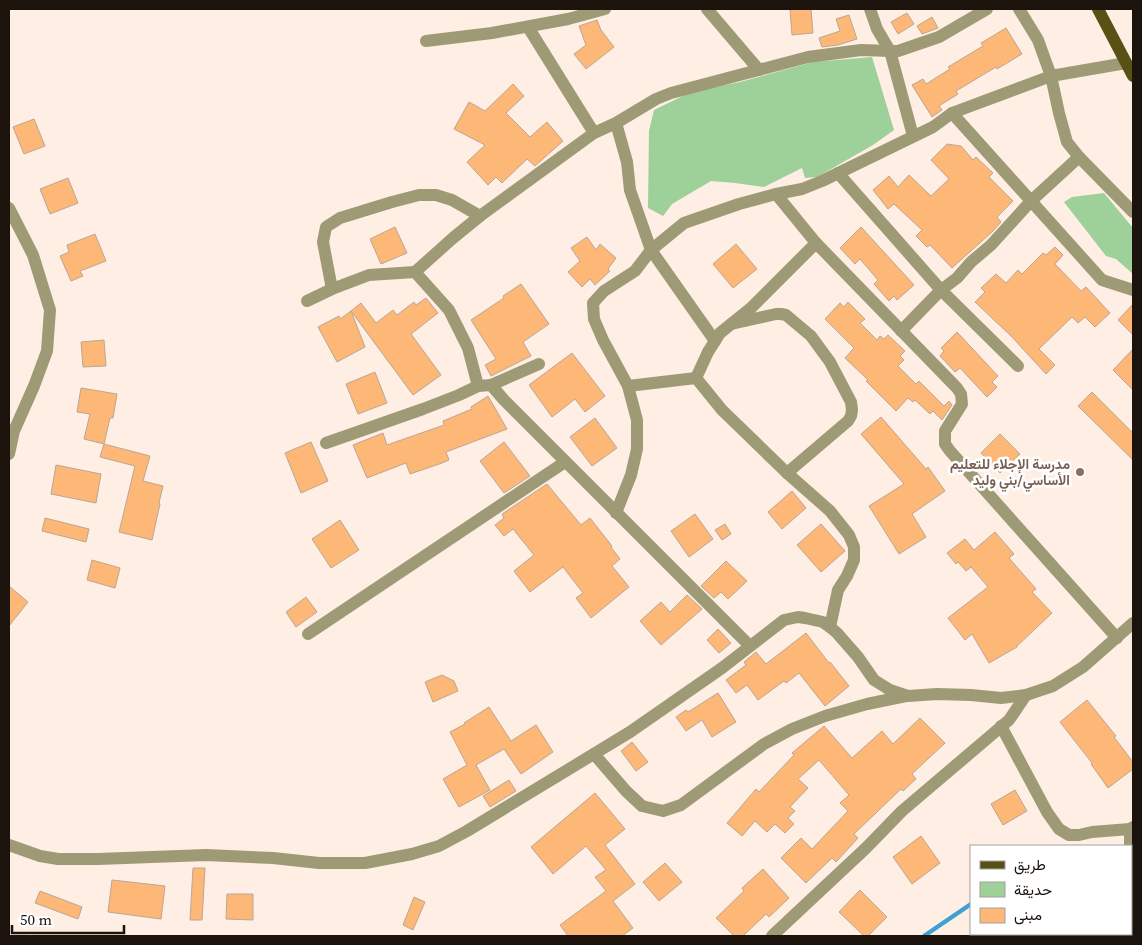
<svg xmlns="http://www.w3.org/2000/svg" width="1142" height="945" font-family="'Source Serif 4',Vazirmatn,serif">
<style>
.green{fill:#9ed099}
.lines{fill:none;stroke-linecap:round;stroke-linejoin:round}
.stream{stroke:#3da2d2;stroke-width:4.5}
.building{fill:#fdb776;stroke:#bca694}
.street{stroke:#9e9a75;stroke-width:12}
.primary{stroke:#585115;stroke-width:12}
.education-dot{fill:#8d6e63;stroke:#fff;stroke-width:2}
.labels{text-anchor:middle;stroke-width:5;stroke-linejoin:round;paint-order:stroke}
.education-label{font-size:14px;font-weight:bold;fill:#785e54;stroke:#fff;text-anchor:end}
</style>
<rect width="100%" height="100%" fill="#feeee4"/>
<!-- green -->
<g class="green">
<polygon points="872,57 894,130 873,145 817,177 805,178 802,168 764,187 735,183 711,181 672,204 663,216 648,208 649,131 654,110 691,92 740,82 813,62"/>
<polygon points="1104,193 1133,228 1133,274 1116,259 1106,256 1064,202 1072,197"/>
</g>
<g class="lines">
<!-- stream -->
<polyline class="stream" points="924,936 971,904"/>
</g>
<!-- building -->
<g class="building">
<polygon points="790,9 811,9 813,33 792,35"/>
<polygon points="907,13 914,24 898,34 891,22"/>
<polygon points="849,15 857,39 838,45 822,47 819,38 840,31 836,19"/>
<polygon points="932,17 938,28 922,34 917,26"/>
<polygon points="597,20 601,30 614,47 586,69 574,54 586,45 579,26"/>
<polygon points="1006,28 1022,54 997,69 996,67 956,91 958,94 939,106 942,110 932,117 912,85 923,79 926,84 950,69 948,67 983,46 981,43"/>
<polygon points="513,84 524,96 506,113 530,137 547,122 563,141 535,166 527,159 502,183 496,177 488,185 467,162 485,145 454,129 469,102 485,111"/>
<polygon points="34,119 45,146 24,154 13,127"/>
<polygon points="947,144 961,146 973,160 976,157 993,173 989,177 1013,201 997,217 1001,222 992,232 952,268 930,245 927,247 916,236 922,230 894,204 888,209 873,190 889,176 898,187 909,175 931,196 949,179 931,160"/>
<polygon points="68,178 78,203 50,214 40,189"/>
<polygon points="395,227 407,253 381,264 370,239"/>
<polygon points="861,227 914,285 897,300 894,296 889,301 874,284 878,280 860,259 855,264 840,248"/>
<polygon points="95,234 106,261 80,271 83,276 71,281 60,256 69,252 67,245"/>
<polygon points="587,237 596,250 600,244 616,258 608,269 610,271 595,285 590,279 582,287 568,272 580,261 571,248"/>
<polygon points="736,244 757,269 733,288 713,264"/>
<polygon points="1055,247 1063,255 1055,264 1081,291 1086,287 1110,313 1095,327 1085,317 1078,323 1072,317 1039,349 1055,365 1046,374 1011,336 975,302 985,292 981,288 996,274 1006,283 1018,270 1022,274 1043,253 1046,255"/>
<polygon points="521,284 549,324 523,342 531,356 491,376 485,365 496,359 471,320 504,298 503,296"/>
<polygon points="426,298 438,313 411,334 441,375 413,395 351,311 361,303 376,323 393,310 397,315 414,302 416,305"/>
<polygon points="848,302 865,319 860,323 877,340 880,336 884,339 888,335 905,351 900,356 904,360 898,366 916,384 919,381 944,406 949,401 952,405 942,420 933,411 930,414 915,400 913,402 908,398 896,411 866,381 868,380 845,358 854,348 825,319 840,303 844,307"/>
<polygon points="1133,304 1133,335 1118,320"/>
<polygon points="351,311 365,347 337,362 318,327 339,316 340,319"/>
<polygon points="957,332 998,376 992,382 997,387 987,397 960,368 955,372 940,356 944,351 941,348"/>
<polygon points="104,340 106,366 83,367 81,342"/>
<polygon points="1133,349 1133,390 1113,370"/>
<polygon points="572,353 605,396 585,412 575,399 552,417 529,385"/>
<polygon points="375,372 387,403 358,414 346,384"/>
<polygon points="81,388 117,394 113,418 110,418 104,444 84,439 90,414 77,412"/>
<polygon points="1092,392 1133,433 1133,460 1078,406"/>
<polygon points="488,396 507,429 446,452 449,460 442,463 410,474 406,463 367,478 353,445 383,433 387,445 444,425 443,421 472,409 471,407"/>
<polygon points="881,417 926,469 928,467 945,491 912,514 926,537 899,554 869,506 904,484 861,434"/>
<polygon points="595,418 617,448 592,466 570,437"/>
<polygon points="1000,434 1020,454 1000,473 981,453"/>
<polygon points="311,442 328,481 301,493 285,453"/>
<polygon points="504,442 530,476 504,493 480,461"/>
<polygon points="104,444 150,456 143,481 163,486 159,503 160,504 152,540 119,532 135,466 100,457"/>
<polygon points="56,465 101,474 96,503 51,494"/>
<polygon points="547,484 581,525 590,518 612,546 611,547 620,559 612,566 629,587 591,618 576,598 583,593 563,567 530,592 514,571 534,555 513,529 504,536 495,525 504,518 502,514"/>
<polygon points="792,491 806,508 782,529 768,512"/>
<polygon points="695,514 713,539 689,557 671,531"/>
<polygon points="45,518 89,529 86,542 42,531"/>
<polygon points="340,520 359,550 331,568 312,539"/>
<polygon points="725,524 731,534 722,540 715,530"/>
<polygon points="821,524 845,551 821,572 797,545"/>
<polygon points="995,532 1014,554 1009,558 1036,589 1032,592 1052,613 1017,646 1017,647 989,663 972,634 965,640 948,618 988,587 971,567 966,571 958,562 956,564 947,553 965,539 974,550"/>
<polygon points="92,560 120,568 115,588 87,580"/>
<polygon points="726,561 747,581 728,599 721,592 714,598 701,586"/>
<polygon points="9,586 28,602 9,626"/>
<polygon points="687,595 702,609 661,645 640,621 661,602 670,612"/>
<polygon points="306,597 317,612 296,627 286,612"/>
<polygon points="718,629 731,643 719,653 707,640"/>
<polygon points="806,633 829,663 830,662 849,686 825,706 799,673 786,683 784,681 758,700 747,685 736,693 726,680 746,665 744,662 756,652 766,664"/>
<polygon points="442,675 454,681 458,691 433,702 425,682"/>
<polygon points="718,693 736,722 712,737 702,720 686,731 676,717 686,710 688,712"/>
<polygon points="1087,700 1116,736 1114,737 1133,762 1133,769 1108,788 1091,764 1092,763 1060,722"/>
<polygon points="489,707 511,741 536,725 553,752 521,774 504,749 476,765 490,790 459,807 443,779 467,765 450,732 465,724 464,723"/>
<polygon points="920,718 945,743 912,774 916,779 903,791 901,789 854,834 858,838 836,862 832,858 806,883 781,858 801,838 812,849 848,811 840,803 849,795 819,760 798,779 808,788 790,807 795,811 788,818 794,824 785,833 775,824 767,832 755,821 742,836 727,823 756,789 759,792 794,755 792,753 824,726 852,758 882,731 893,744"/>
<polygon points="632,742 648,762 636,771 621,751"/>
<polygon points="509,780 516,791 490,807 483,796"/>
<polygon points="1015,790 1027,811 1003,825 991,804"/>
<polygon points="595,793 625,829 605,845 635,884 613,901 633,928 622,936 568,936 560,925 606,891 595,877 606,870 586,846 553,874 531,847"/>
<polygon points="921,836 940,863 912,884 893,857"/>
<polygon points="665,863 682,882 659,901 643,882"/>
<polygon points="193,868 205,868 202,920 190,920"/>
<polygon points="763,869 789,898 769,917 766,914 743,936 734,936 716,918 744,891 742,888"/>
<polygon points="112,880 165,886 161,919 108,912"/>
<polygon points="860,890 887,917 868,936 864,936 839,912"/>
<polygon points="40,891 82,907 78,919 35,903"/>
<polygon points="227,894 253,894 253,920 226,919"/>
<polygon points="414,897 425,902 413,930 403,925"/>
</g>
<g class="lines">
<!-- street -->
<g class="street">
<polyline points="707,9 759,70"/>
<polyline points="870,9 877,29 890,51 913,136"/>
<polyline points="1019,9 1038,40 1051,76 1059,113 1067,142 1079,157 1133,212"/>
<polyline points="528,27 594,133"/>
<polyline points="426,41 492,33 568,19 605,9"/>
<polyline points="952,113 1102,280 1133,290"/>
<polyline points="616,123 627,162 630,190 651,250 715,341"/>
<polyline points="838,173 941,290 1018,366"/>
<polyline points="776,194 816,243 957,388 961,394 962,404 945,431 945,444 950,451 1117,638"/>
<polyline points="9,208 33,255 50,310 47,351 34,386 14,431 9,454"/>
<polyline points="332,289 323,242 326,227 340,218 392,202 419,195 436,195 452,200 480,216"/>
<polyline points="307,301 332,289 369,275 415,272"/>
<polyline points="731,324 776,314 781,314 786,315 811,336 830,362 851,402 852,410 851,416 848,421 787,473"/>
<polyline points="901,331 941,290 957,278 971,262 991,245 1031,201 1079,157"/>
<polyline points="696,378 708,352 720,333 751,308 816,243"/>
<polyline points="491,385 504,400 750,646"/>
<polyline points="478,386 468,348 449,310 415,272 453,238 480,216 594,133 616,123 656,99 671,93 808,57 861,50 890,51 898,51 939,37 987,9"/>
<polyline points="628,386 696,378 722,410 787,473 830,511 849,535 854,547 854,560 847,576 838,590 830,627"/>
<polyline points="326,443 423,409 459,395 478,386 491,385 539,364"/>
<polyline points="616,513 631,475 637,449 637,420 628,386 603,340 594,319 593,303 604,291 635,271 651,250 684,223 739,204 776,194 802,189 822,181 933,127 952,113 1051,76 1126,63"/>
<polyline points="308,634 565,462"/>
<polyline points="1001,726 1047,812 1059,829 1069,835 1079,835 1092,832 1130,829 1133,827"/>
<polyline points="594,754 626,791 642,806 663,811 681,805 764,744 792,729 825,716 867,704 906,696"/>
<polyline points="1130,829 1130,846"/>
<polyline points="9,845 40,856 58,859 98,859 206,855 273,858 319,863 365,863 412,854 439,846 467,831 630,732 722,668 784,620 798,617 805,618 823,622 830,627 837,633 858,657 874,680 890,690 908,696 937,694 971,695 1001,698 1026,695 1053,686 1083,667 1133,623"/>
<polyline points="1131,851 1133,863"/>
<polyline points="772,936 866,848 902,811 1009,720 1026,695"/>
</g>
<!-- primary -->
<polyline class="primary" points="1098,9 1133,76"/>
</g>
<!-- markers -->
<circle class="education-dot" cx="1080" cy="472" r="5"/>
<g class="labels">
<!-- education labels -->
<g class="education-label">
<text x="1070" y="469">مدرسة الإجلاء للتعليم<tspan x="1070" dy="16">الأساسي/بني وليد</tspan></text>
</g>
</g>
<!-- border -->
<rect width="1142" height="945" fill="none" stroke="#1c130d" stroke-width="20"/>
<!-- legend -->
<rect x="970" y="845" width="162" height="90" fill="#ffffff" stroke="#a4a19e"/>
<rect x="980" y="861" width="25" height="8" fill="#585115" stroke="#a4a19e"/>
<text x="1014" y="870" font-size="15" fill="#1c130d">طريق</text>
<rect x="980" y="882" width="25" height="15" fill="#9ed099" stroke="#a4a19e"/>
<text x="1014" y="895" font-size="15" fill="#1c130d">حديقة</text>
<rect x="980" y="908" width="25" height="15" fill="#fdb776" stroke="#a4a19e"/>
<text x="1014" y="920" font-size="15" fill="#1c130d">مبنى</text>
<!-- scale -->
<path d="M12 925v8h112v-8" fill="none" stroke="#1c130d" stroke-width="2.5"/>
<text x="20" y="925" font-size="15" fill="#1c130d" stroke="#ffffff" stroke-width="4" paint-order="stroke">50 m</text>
</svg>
